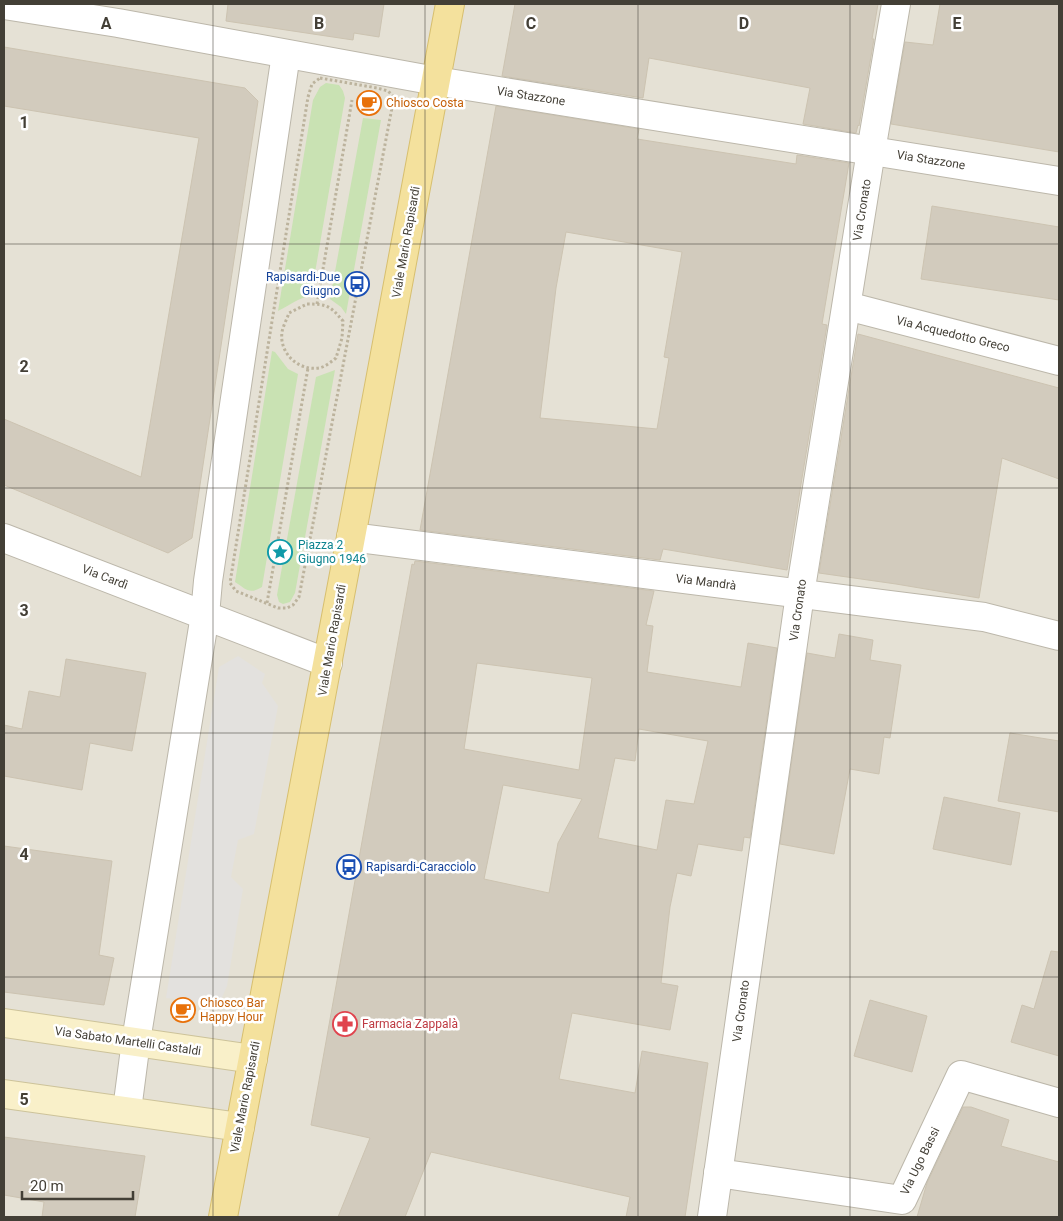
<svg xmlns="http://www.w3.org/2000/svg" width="1063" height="1221" font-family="Roboto,sans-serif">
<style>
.residential{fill:#e5e1d5}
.green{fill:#c9e2b3}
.parking{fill:#e3e1de}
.building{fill:#d2cbbd;stroke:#ccc3b1;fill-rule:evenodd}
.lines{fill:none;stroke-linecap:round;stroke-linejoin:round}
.minor-casing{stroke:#bcb7aa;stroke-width:30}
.secondary-casing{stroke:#cdc39a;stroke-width:30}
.primary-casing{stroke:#d7bf6f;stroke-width:30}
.path{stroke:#bcb39d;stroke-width:3;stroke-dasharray:2.5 2.5;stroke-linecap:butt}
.minor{stroke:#fff;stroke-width:28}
.secondary{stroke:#f9f0c9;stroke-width:28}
.primary{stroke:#f4e19d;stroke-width:28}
.grid{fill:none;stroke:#433f36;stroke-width:1;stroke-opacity:0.55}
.labels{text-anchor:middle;stroke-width:5;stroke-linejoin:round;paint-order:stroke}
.street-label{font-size:12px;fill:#433f36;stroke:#fff}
.food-label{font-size:12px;fill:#c56008;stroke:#fff;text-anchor:start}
.transit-label{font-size:12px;fill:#164399;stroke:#fff;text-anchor:end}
.culture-label{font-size:12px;fill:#0d838f;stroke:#fff;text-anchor:start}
.health-label{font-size:12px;fill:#be3a42;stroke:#fff;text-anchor:start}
.grid-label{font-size:16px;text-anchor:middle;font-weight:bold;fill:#433f36;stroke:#fff;stroke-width:5;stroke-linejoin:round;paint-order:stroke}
</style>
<rect width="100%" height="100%" fill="#f1efe6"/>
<!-- residential -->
<rect class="residential" x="4" y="4" width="1055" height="1213"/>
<!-- green -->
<g class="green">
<path d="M326,83L339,85L343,91L345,98L311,296C298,298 290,305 278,311L313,100L320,87Z"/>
<polygon points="363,118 381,120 346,314 341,307 330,299"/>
<path d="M272,351L275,352L288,369L298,374L262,587C249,595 246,589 235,582Z"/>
<polygon points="335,370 295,593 290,602 283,604 279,602 277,595 316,377"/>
</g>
<!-- parking -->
<polygon class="parking" points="238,656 265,674 262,683 278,706 254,834 238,840 231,877 243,889 227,986 219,1004 166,998 219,667"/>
<!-- building -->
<g class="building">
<polygon points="228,4 384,4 379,37 354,33 353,40 226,21"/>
<polygon points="515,4 878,4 872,39 874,39 859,126 858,125 856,133 803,124 810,88 649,58 643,98 502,76"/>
<polygon points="940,4 1059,4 1059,152 891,124 905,42 933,45"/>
<polygon points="4,47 245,88 258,101 192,538 168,553 4,485 4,419 141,477 199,138 4,106"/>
<path d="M496,106L639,129L637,139L726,153L796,164L797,155L849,163L822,324L827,325L787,570L663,549L660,560L420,530ZM566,232L682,252L664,357L669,358L657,429L540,418L556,288Z"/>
<polygon points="932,206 1059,227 1059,300 921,279"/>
<polygon points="858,334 1059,388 1059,479 1002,458 979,598 896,584 819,573"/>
<path d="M415,561L654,591L646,625L653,626L647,672L741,687L748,643L777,648L750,838L744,837L742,851L698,844L691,876L677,873L670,907L661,983L678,986L670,1030L572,1013L559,1079L635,1093L642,1051L708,1063L685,1217H626L630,1197L431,1152L405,1217H338L370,1138L311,1125L412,564L414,565ZM477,663L592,678L579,770L464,749ZM639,729L708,741L694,804L666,800L657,850L598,838L615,758L635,761ZM503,785L582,799L558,843L549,893L484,879Z"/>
<polygon points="839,634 873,640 870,660 901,665 890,738 884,737 879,774 850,769 834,854 780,844 807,653 835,658"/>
<polygon points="66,659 146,673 132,751 90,743 82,790 4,776 4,725 22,729 29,691 60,697"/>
<polygon points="1010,733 1059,741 1059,812 998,801"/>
<polygon points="944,797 1020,813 1011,865 933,849"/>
<polygon points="4,846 112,861 99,955 114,958 104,1005 4,992"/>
<polygon points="1051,951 1059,952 1059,1056 1011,1042 1022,1005 1034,1009"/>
<polygon points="870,1000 927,1016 912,1072 854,1056"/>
<polygon points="963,1107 971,1107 1009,1120 1001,1146 1059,1162 1059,1217 917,1217 927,1183"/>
<polygon points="4,1137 145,1156 135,1217 42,1217 44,1202 4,1195"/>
</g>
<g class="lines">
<defs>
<g id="minor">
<polyline points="4,5 118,23 436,81 1059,181"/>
<polyline points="847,306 1059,361"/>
<polyline points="351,537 984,617 1059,636"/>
<polyline points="4,538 328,663"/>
<polyline points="127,1110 136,1041 205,615 208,581 286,54"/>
<polyline points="718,1173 902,1200 961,1075 1059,1103"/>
<polyline points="712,1217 800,594 871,151 896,4"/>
</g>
<g id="secondary">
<polyline points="4,1023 253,1059"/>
<polyline points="4,1094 240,1127"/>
</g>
<polyline id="primary" points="223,1217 351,537 450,4"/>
</defs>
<!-- minor casing -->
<use href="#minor" class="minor-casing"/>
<!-- secondary casing -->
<use href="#secondary" class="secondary-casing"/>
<!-- primary casing -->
<use href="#primary" class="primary-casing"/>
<!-- path -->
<g class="path">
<polygon points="320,78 377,88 388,91 394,97 299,597 293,605 287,608 278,608 236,591 230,583 308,97 312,84"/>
<path d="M307,304C328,304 330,306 343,321L342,338L336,358C331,362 325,367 319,368C298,371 279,353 282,332C283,326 287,319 289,313Z"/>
<polyline points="317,304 352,100"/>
<polyline points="267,603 308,368"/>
</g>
<!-- minor -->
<use href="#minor" class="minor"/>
<!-- secondary -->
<use href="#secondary" class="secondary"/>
<!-- primary -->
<use href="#primary" class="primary"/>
</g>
<!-- grid -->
<path class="grid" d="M213,4V1217M425,4V1217M638,4V1217M850,4V1217M4,244H1059M4,488H1059M4,733H1059M4,977H1059"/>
<!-- icons -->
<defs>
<symbol id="cafe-ring" viewBox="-11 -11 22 22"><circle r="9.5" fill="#fff" stroke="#e8710a" stroke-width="1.5"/><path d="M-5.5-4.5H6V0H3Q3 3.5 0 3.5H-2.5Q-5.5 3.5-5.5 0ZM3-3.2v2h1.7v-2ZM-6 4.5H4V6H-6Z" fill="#e8710a"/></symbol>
<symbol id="bus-ring" viewBox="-11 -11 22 22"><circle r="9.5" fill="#fff" stroke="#1a4fb4" stroke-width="1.5"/><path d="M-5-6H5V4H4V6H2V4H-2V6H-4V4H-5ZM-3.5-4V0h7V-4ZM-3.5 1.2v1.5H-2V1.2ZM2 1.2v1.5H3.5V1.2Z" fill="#1a4fb4"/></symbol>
<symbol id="sight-ring" viewBox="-11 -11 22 22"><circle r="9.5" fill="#fff" stroke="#0f9aa8" stroke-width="1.5"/><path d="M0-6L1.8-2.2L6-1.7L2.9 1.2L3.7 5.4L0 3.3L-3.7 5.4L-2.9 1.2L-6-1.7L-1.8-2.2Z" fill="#0f9aa8"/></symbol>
<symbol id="pharmacy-ring" viewBox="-11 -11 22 22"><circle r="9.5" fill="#fff" stroke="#e0444e" stroke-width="1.5"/><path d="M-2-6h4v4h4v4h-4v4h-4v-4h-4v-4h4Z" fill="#e0444e"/></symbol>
</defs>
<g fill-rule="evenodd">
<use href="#cafe-ring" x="355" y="89" width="28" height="28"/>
<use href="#bus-ring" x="343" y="270" width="28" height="28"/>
<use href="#sight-ring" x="266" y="538" width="28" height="28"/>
<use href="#bus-ring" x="335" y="853" width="28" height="28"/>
<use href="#cafe-ring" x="169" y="996" width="28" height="28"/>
<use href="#pharmacy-ring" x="331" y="1010" width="28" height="28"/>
</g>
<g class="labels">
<!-- street labels -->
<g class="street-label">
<text transform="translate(531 96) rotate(9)" y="4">Via Stazzone</text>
<text transform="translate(931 160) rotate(9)" y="4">Via Stazzone</text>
<text transform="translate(862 210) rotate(-81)" y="4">Via Cronato</text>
<text transform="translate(406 242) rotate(-80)" y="4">Viale Mario Rapisardi</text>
<text transform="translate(953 334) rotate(14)" y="4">Via Acquedotto Greco</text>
<text transform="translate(105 577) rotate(21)" y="4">Via Cardì</text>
<text transform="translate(706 582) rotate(7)" y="4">Via Mandrà</text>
<text transform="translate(798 610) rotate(-82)" y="4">Via Cronato</text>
<text transform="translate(332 640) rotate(-80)" y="4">Viale Mario Rapisardi</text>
<text transform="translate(741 1011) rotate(-82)" y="4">Via Cronato</text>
<text transform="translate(128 1041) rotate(8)" y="4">Via Sabato Martelli Castaldi</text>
<text transform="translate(245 1097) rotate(-79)" y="4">Viale Mario Rapisardi</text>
<text transform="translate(920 1161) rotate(-64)" y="4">Via Ugo Bassi</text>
</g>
<!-- food labels -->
<g class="food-label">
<text x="386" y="107">Chiosco Costa</text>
<text x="200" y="1007">Chiosco Bar<tspan x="200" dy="14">Happy Hour</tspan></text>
</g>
<!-- transit labels -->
<g class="transit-label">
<text x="340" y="281">Rapisardi-Due<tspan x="340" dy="14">Giugno</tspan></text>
<text x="366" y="871" text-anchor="start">Rapisardi-Caracciolo</text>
</g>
<!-- culture labels -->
<g class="culture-label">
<text x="298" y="549">Piazza 2<tspan x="298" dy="14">Giugno 1946</tspan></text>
</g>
<!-- health labels -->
<g class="health-label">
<text x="362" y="1028">Farmacia Zappalà</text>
</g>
</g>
<g class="grid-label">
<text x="106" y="29">A</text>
<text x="319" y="29">B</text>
<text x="531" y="29">C</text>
<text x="744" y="29">D</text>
<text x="957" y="29">E</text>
<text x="24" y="128">1</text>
<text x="24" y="372">2</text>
<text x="24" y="616">3</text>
<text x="24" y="860">4</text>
<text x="24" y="1105">5</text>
</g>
<!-- border -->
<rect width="1063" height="1221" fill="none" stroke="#433f36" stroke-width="10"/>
<!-- scale -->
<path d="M22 1191v8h111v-8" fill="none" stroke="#433f36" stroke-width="2.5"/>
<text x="30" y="1191" font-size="15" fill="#433f36" stroke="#ffffff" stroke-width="4" paint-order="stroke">20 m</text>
</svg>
